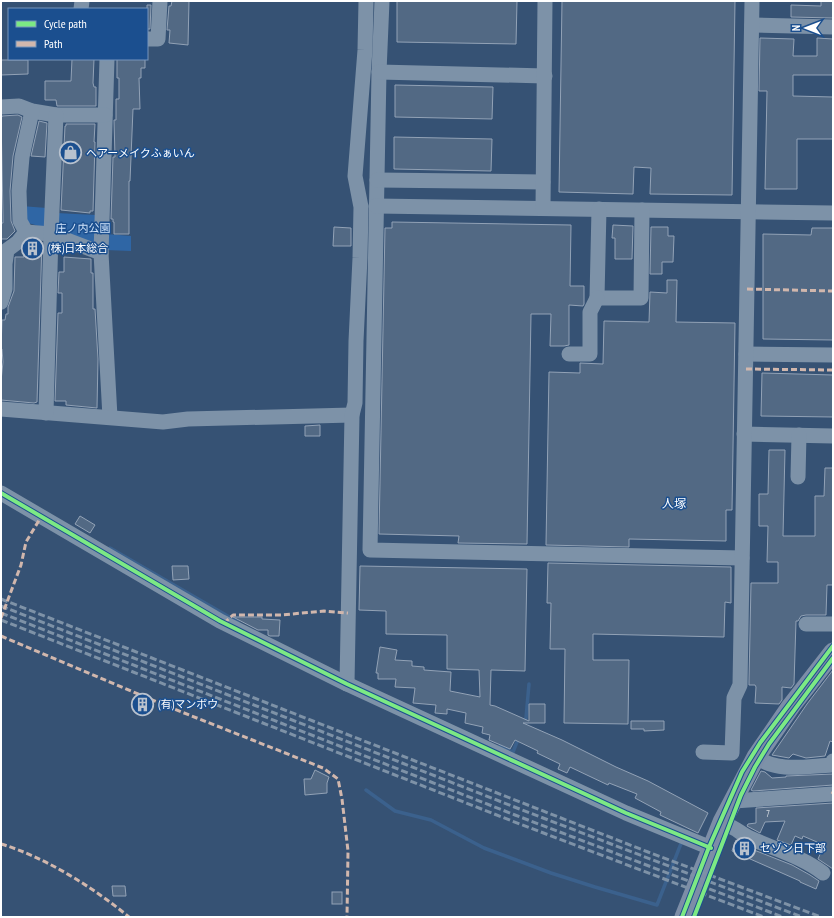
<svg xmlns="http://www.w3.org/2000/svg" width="834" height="918" font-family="'PT Sans Narrow','Noto Sans JP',sans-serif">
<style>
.green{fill:#2f66a5}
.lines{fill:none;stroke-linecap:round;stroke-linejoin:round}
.stream{stroke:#3b618d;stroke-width:3.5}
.building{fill:#526984;stroke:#92a2b6}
.minor{stroke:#7d92a8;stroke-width:15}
.major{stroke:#7d8ea7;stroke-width:19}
.rail{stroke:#7e92a7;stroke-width:3;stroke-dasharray:7 3;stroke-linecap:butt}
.quiet{stroke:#d1b7ad;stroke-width:3;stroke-dasharray:6 3;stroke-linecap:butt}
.cycleway-casing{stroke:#1b4f8f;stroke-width:6}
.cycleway{stroke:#7ce984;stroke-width:4}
.labels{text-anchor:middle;stroke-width:3;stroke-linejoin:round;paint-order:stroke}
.number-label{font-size:9px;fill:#d4dae0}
.poi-label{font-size:11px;fill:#fff;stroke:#1b4f8f;text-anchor:start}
.park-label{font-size:11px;fill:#cfe3fa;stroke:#1b4f8f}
.neighbourhood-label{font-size:12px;fill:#fff;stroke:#1b4f8f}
</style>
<rect width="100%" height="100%" fill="#365274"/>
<!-- green -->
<g class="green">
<polygon points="21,206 47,208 46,228 21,221"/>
<polygon points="56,213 96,215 95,247 62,233 56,227"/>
<polygon points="106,234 131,236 131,251 105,250"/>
</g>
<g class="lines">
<!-- stream -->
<g class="stream">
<polyline points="110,548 238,622"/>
<polyline points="524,723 526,718 529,684"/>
<polyline points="500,746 513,752 519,737"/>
<polyline points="366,790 395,811 431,820 484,848 551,873 595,887 657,905 682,841"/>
</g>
</g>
<!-- building -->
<g class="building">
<polygon points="172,1 189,1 188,45 169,43 170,30 167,30 169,6 171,6"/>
<polygon points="397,1 517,1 516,44 397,42"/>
<polygon points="562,1 735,1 732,195 650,194 651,168 634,167 633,194 559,192"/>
<polygon points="821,1 833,1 833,18 791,17 791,5 821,6"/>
<polygon points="147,5 151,5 150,29 147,29"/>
<polygon points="760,38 794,39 793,56 817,56 817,38 833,39 833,75 793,75 793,96 833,97 833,139 797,139 797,189 765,189 767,91 759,91"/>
<polygon points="72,59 94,59 93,83 94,87 96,87 96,106 57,106 56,100 45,100 45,81 71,81"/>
<polygon points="117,59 145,59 145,68 141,68 141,78 139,78 140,109 133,109 130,181 129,181 129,234 114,234 114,222 113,222 113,219 111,219 113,157 115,157 114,120 116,120 116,99 119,99 119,78 117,78"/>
<polygon points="1,60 28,60 28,74 1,75"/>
<polygon points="395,85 493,87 492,119 395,117"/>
<polygon points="18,115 22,117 13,156 10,191 11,221 15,231 7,239 1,239 1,223 3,223 3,215 1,117 2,117 2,116"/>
<polygon points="39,121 47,123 45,157 31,156"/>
<polygon points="66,124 95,124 94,142 95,142 93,211 90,211 90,213 61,210 65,126 66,126"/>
<polygon points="394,137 492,139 491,171 394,169"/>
<polygon points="392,222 571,225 570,286 584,286 584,304 583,306 569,305 569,345 564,346 550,346 551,314 531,314 527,544 458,543 459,536 379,534 385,228 392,228"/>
<polygon points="613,225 633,226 632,259 615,259 615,238 612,238"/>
<polygon points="334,227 351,228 351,246 333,246"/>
<polygon points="651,227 668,227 668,236 674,236 673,262 662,262 662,274 650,274"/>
<polygon points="812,228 833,228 833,340 763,339 763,234 811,235"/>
<polygon points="30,241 42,242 37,402 34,403 1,400 1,381 3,362 2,349 1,349 2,320 5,320 6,314 8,314 8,307 14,291 15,257 24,257 24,248"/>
<polygon points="64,257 91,259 91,273 93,273 93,309 95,309 98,359 97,408 66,405 66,401 55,401 58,313 62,313 62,293 58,293 59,272 64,272"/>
<polygon points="667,280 677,280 676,322 735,323 732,510 726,510 726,541 629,539 629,547 546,545 549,372 580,373 580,363 603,364 604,321 649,322 650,292 667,293"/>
<polygon points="762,373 833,375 833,417 761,416"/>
<polygon points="320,425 320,436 305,436 305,426"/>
<polygon points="769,450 785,450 783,536 815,536 815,496 824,496 825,468 833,468 833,585 827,585 826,615 806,615 801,616 798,621 796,621 794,684 791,688 782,687 782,700 779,704 755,703 756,687 755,685 749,685 749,681 751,583 778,583 778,562 767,562 768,526 759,526 759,494 768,494"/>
<polygon points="80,516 95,525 90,533 75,524"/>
<polygon points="548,563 731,567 731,603 725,602 724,637 593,634 593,660 629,660 628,724 564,723 565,649 550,649 551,603 547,603"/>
<polygon points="172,566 188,566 189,579 173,580"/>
<polygon points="360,566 527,569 525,671 491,670 490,705 495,706 529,721 529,704 545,704 545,723 523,723 562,740 616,767 648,781 708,813 698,833 660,815 661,812 635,798 637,794 609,783 608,785 570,767 567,773 558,769 560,764 537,753 538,751 515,740 510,749 489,740 490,735 482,733 483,727 465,723 466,713 447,709 447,714 435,713 436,705 413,703 415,688 395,687 396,679 378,679 378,673 376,673 380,647 397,650 395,660 412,661 412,666 424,667 424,670 451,672 450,691 480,697 479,670 447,669 447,635 386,634 386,611 359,610"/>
<polygon points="233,617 262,617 262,619 280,620 279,636 270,636 268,635 268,630 258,630"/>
<polygon points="833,670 833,742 830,741 825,756 806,758 793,754 789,758 772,755 807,704"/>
<polygon points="631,721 664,721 664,730 644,731 644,729 631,729"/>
<polygon points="315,770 329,777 327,783 327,793 305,795 304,779 311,779"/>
<polygon points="761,771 765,772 772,778 786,777 786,776 833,774 833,785 753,791 751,790"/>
<polygon points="833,803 833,869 818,859 824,845 803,836 802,839 795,836 791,845 777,840 785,821 765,822 760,833 747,826 748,824 756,823 756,808"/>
<polygon points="736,840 754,850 792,865 810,875 819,881 816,889 800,882 800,881 732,851"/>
<polygon points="112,886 125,886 126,896 113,896"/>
<rect x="332" y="892" width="10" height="12"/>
</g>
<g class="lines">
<!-- minor -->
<g class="minor">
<polyline points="382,1 379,72 370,550 742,558"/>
<polyline points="81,9 82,1"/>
<polyline points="752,25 833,27"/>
<polyline points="147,39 158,39 160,1"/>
<polyline points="107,59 101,253 110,417"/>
<polyline points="379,72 545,76"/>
<polyline points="1,107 19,106 32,111 56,115 105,115"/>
<polyline points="377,180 543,182"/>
<polyline points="376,206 833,213"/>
<polyline points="543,208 545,1"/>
<polyline points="599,209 597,298 641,298 642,210"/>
<polyline points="26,232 20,221 19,191 22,157 32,111"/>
<polyline points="1,302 5,289 5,264 7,250 18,242 26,232 51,234 101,253"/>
<polyline points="569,354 590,354 590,312 597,298"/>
<polyline points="746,354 833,355"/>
<polyline points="1,409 163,422 188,419 352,415"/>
<polyline points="46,413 51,234 56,115"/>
<polyline points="744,434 833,436"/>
<polyline points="798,477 799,435"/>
<polyline points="1,493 220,621 347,684 626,813 711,848"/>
<polyline points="806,624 833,624"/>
<polyline points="347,684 352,415 355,403 356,341 360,258 361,207 355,176 365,50 366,1"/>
<polyline points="703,752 732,753 734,698 740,685 752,1"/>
<path d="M756,757C778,773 807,766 832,765L833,761"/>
<polyline points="734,801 832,794"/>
<path d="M726,825C735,827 740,833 748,837C773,849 801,856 823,873"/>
</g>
<!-- major -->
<polyline class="major" points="684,917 722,822 756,757 791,706 833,652"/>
<!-- rail -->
<g class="rail">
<polyline points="1,599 648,852 821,917"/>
<polyline points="1,606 517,808 802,917"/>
<polyline points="1,613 515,815 783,917"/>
<polyline points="1,620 512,821 764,917"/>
</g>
<!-- quiet -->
<g class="quiet">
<polyline points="747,289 833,291"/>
<polyline points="746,369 833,370"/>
<polyline points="1,618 21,565 26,542 41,517"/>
<polyline points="224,623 233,615 281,615 324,611 348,613"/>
<polyline points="1,636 164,705 323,768 338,779 342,799 348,851 347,917"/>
<polyline points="832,794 833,792"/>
<path d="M1,844C45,857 94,888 129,917"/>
</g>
<defs>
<g id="cycleway">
<polyline points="1,493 220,621 347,684 626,813 711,848"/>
<polyline points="682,917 709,847 742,772 760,743 833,646"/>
<polyline points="694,917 741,795 755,767 769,744 833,658"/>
</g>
</defs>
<!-- cycleway casing -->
<use href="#cycleway" class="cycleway-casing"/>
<!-- cycleway -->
<use href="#cycleway" class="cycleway"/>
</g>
<!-- icons -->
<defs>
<symbol id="shop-ring" viewBox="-11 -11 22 22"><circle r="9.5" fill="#1b4f8f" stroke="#b9c2ce" stroke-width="1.5"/><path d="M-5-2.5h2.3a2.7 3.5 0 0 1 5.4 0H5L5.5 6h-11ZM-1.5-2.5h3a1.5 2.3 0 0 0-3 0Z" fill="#b9c2ce"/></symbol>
<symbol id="building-ring" viewBox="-11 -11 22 22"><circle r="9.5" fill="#1b4f8f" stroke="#b9c2ce" stroke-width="1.5"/><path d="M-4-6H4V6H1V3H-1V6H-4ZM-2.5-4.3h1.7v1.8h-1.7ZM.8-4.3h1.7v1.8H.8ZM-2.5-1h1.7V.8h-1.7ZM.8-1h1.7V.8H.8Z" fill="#b9c2ce"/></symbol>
</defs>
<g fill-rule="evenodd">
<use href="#shop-ring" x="58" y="140" width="25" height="25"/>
<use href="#building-ring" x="20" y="236" width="25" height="25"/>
<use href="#building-ring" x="130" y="692" width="25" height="25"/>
<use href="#building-ring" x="732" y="836" width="25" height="25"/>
</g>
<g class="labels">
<!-- number labels -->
<g class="number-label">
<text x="768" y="817">7</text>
</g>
<!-- poi labels -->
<g class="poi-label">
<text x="86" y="157">ヘアーメイクふぁいん</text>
<text x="48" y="252">(株)日本総合</text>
<text x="158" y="708">(有)マンボウ</text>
<text x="760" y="852">セゾン日下部</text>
</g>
<!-- park labels -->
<g class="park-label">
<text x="83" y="232">庄ノ内公園</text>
</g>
<!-- neighbourhood labels -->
<g class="neighbourhood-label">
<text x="674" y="508">人塚</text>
</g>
</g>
<!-- border -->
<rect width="834" height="918" fill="none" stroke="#ffffff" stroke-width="4"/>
<!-- legend -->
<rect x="8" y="8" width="140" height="52" fill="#1b4f8f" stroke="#7695bc"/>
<rect x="16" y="21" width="20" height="6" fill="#7ce984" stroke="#7695bc"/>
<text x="44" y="28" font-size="12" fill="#ffffff">Cycle path</text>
<rect x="16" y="41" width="20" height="6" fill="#d1b7ad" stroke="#7695bc"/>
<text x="44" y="48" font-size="12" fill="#ffffff">Path</text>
<!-- north arrow -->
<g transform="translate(806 28) rotate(270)" stroke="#1b4f8f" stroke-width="3" paint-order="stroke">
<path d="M0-3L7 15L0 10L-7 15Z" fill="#ffffff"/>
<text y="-6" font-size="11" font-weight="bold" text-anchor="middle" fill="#ffffff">N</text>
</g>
</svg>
